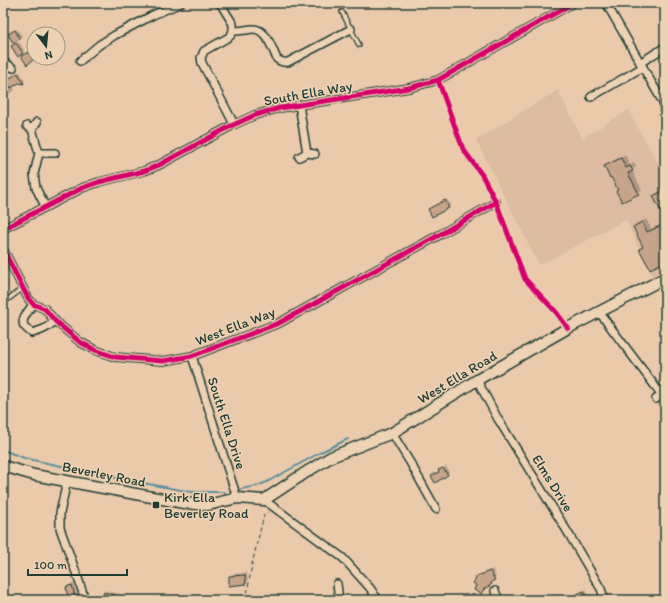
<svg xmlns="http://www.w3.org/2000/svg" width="668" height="603" font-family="Itim,sans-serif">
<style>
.built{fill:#dcbba0}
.shadow{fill:#0003}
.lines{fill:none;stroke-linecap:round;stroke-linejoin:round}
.stream{stroke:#5c909f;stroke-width:2}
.building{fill:#c7a389;stroke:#1f3d34}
.lane-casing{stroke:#1f3d34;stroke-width:6}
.street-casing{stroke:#1f3d34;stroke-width:10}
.secondary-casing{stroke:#1f3d34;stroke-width:13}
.path{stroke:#1f3d34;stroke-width:1;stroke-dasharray:4 3;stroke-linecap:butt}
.lane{stroke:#edd3b4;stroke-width:3.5}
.street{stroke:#edd3b4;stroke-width:7}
.secondary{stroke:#edd3b4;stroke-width:10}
.cycleway-casing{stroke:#edd3b4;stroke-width:8}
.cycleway{stroke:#d6006c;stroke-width:5}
.poi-dot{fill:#1f3d34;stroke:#edd3b4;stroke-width:1.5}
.labels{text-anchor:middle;stroke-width:3;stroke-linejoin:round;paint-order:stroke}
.street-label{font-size:14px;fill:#1f3d34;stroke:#edd3b4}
.poi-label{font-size:14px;fill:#1f3d34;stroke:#edd3b4;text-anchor:start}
</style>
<rect width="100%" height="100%" fill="#ebcaac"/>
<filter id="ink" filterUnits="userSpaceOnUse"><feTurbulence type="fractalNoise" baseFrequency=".025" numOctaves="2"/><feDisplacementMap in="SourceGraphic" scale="8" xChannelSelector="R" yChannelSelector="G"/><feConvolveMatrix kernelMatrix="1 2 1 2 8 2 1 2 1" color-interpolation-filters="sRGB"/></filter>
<g filter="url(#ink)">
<!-- built -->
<polygon class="built" points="558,90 582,138 630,109 632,118 660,166 665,164 665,271 653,278 626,220 539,265 476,140"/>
<!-- shadow -->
<g class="shadow">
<polygon points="17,29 22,36 20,39 11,32"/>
<polygon points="19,42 24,50 22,53 15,44"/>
<polygon points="30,50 34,56 34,58 33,60 25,54"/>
<polygon points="20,72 25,81 23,83 19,82 13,85 15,90 10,94 5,86 3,87 3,80 3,81"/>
<polygon points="625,155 630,165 634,163 636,167 632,170 642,190 638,193 618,190 605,166 609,163"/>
<polygon points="665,189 665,206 654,197 657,193"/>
<polygon points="447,199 451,205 448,207 430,209 432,207"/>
<polygon points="646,219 651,229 664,223 665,225 665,258 641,249 643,246 634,228 637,224"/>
<polygon points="446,466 449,472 447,475 432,477"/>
<polygon points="493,569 496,577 493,580 494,581 490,585 485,588 481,592 476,578 478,575"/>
<polygon points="247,573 248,581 246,583 230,577 232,574"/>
<polygon points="74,583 77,593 75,596 67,587 69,585"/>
<polygon points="586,589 591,600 578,600 576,595 578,593"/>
<polygon points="107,591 119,594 117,599 109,600 103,599 104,593"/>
</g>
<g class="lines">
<!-- stream -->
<g class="stream">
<polyline points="3,450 24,458 126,480 192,492 225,492"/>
<polyline points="241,489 257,486 267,482 321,452 348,439"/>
</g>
</g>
<!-- building -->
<g class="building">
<polygon points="15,30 20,39 13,43 8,34"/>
<polygon points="16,43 23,53 18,57 11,46"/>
<polygon points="28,52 33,60 27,65 21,56"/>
<polygon points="18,73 24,84 19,83 11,88 6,80"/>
<polygon points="621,158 626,168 630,166 633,171 628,173 639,194 622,202 616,191 618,190 611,177 610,178 604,166"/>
<polygon points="663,191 665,195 665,207 660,210 653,196"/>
<polygon points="445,200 449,208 432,217 428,209"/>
<polygon points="642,222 647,232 660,226 665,236 665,262 650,269 639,249 643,247 633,227"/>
<polygon points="443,468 448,475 435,483 431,476 439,472 438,470"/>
<polygon points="490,571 495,580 491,582 492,584 490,585 490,586 484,589 481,594 474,590 476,585 473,583 476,579 475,577"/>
<polygon points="245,575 246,584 229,586 229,576"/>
<polygon points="72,585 75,597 68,598 66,587"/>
<polygon points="584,591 588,600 577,600 575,595"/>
<polygon points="104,592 117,596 116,600 102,599"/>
</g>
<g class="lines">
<defs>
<g id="lane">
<polyline points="342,12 359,45"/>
<polyline points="3,303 23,288"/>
</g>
<g id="street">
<polyline points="220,3 233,24 233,31"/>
<polyline points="606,3 665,106"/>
<path d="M233,31C240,31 246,30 252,29C267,28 272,49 277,59C281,62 284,63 288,62L351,29"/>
<polyline points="233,31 231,35 229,37 204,51 201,58 202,63 234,124"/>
<polyline points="3,56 3,61 13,68"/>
<polyline points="80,61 99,45 115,35 153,15 181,3"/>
<polyline points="640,63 665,47"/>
<polyline points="591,97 643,67"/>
<polyline points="299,105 307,153"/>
<polyline points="27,126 32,129 37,122"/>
<polyline points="32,129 39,153 34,174 36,188 45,206"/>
<polyline points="39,153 55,153"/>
<polyline points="299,157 307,153 315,154"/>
<polyline points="3,229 82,188 99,182 144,171 159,165 231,126 255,115 280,108 409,88 438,80 573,3"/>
<polyline points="3,249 28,298 33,304 45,309 55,321 80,342 95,350 115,357 163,361 192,356 279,323 441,234 496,202"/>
<path d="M33,304C30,310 20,318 24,326C26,328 29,331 32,333C43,330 47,328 55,321"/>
<polyline points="599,312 661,394"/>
<polyline points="192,356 237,498"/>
<polyline points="477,380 498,419 567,531 601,589 605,600"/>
<polyline points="656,399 665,392"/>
<polyline points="392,433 411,464 436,509"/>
<polyline points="67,481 60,513 60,528 79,581 85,600"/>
<polyline points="264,500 343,558 370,588 378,600"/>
<polyline points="337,584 339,600"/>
<polyline points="495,591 499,600"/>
</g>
<polyline id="secondary" points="3,466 34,475 184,503 208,505 237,498 264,500 308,471 331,457 392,433 477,380 568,328 665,278"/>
</defs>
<!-- lane casing -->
<use href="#lane" class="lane-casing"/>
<!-- street casing -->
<use href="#street" class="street-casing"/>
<!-- secondary casing -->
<use href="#secondary" class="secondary-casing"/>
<!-- path -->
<polyline class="path" points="246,600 252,564 264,515 268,512"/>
<!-- lane -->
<use href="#lane" class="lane"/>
<!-- street -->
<use href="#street" class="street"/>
<!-- secondary -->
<use href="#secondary" class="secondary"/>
<defs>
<g id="cycleway">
<polyline points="438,80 463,149 482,175 496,202 525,279 556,312 568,328"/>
<polyline points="3,229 82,188 99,182 144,171 159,165 231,126 255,115 280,108 409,88 438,80 573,3"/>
<polyline points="3,249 28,298 33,304 45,309 55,321 80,342 95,350 115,357 163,361 192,356 279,323 441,234 496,202"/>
</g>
</defs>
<!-- cycleway casing -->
<use href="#cycleway" class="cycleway-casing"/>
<!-- cycleway -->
<use href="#cycleway" class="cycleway"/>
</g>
</g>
<!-- markers -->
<rect class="poi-dot" x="152" y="501" width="8" height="8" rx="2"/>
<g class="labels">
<!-- street labels -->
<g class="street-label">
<text transform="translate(308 93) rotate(-10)" y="5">South Ella Way</text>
<text transform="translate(235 326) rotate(-21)" y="5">West Ella Way</text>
<text transform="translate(457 377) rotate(-31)" y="5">West Ella Road</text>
<text transform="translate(227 423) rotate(72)" y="5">South Ella Drive</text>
<text transform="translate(104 474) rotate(11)" y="5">Beverley Road</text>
<text transform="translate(553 483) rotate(58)" y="5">Elms Drive</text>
</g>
<!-- poi labels -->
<g class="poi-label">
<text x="164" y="502">Kirk Ella<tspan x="164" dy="16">Beverley Road</tspan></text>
</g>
</g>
<!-- margin -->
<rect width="668" height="603" fill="none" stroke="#edd3b4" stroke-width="16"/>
<rect x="8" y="8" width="652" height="587" fill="none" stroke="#1f3d34" stroke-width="1.5" filter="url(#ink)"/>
<!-- north arrow -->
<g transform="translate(46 46) rotate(164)"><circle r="19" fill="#edd3b4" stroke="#9b9781"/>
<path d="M0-3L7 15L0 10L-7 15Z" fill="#1f3d34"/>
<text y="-6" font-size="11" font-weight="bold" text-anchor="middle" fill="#1f3d34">N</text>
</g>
<!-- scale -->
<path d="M28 569v6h99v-6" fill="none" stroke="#1f3d34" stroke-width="2"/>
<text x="34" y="569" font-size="12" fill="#1f3d34" stroke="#edd3b4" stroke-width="3" paint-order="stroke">100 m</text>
</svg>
